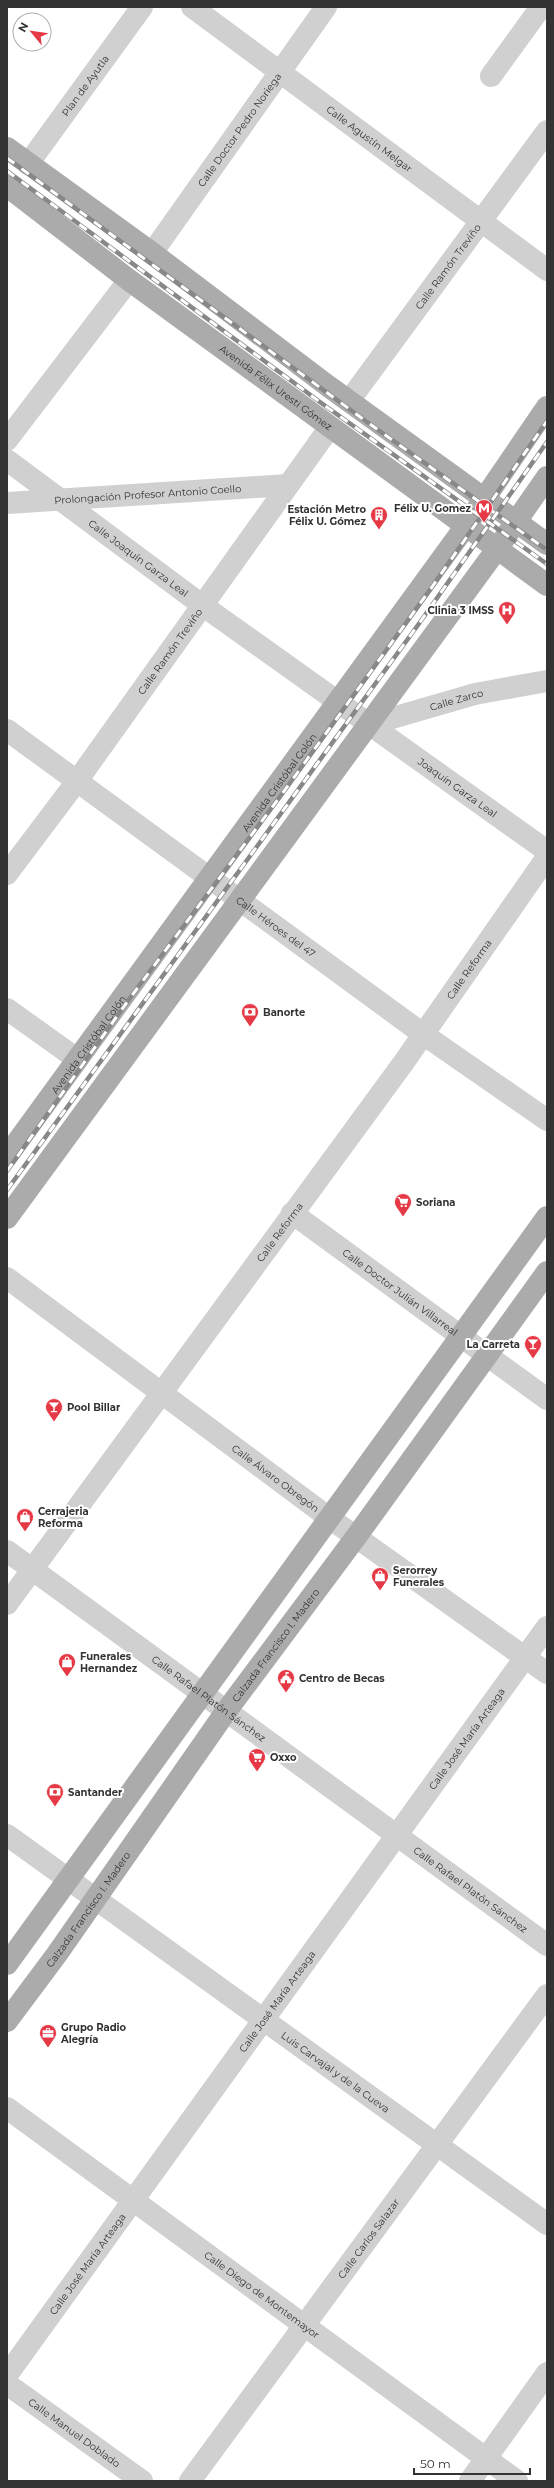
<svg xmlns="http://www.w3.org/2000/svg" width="554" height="2488" font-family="Montserrat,sans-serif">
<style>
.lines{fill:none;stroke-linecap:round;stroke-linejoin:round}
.minor{stroke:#d0d0d0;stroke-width:22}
.major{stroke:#ababab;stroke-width:22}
.rail-casing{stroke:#888;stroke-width:4.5}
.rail{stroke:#fff;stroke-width:3;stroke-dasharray:9;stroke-linecap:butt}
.labels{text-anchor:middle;stroke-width:4;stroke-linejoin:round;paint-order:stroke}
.street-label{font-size:10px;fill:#333;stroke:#fff}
.poi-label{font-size:10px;font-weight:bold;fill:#333;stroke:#fff;text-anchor:start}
</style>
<rect width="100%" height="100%" fill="#fff"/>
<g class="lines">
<!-- minor -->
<g class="minor">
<path id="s1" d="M192,7L547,270"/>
<polyline points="491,76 541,7"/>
<path id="s2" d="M28,164L142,7"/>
<path id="s3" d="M152,253L326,7"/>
<path id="s4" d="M349,401L547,131"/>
<polyline points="7,440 129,280"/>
<path id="s5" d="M7,460L202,605L547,851"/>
<path id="s6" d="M7,503L288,485"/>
<path id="s7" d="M368,725L475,694L547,681"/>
<path id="s8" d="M7,730L423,1034L547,1120"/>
<path id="s9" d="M7,874L77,781L330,427"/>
<polyline points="7,1009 77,1059"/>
<path id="s10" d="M292,1213L547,1399"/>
<path id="s11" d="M7,1278L328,1517L547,1673"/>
<path id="s12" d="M7,1551L547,1945"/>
<path id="s13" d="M7,1604L404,1062L547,857"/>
<path id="s14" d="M7,1835L547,2224"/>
<path id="s15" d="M7,2108L517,2481"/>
<path id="s16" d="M7,2375L547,1627"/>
<path id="s17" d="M7,2384L142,2481"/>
<path id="s18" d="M190,2481L547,1995"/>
<polyline points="470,2481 547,2373"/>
</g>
<!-- major -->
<g class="major">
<polyline points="7,148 152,253 328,386 547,544"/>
<path id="s19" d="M7,186L129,280L547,585"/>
<path id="s20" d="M7,1156L465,527L547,407"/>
<polyline points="7,1218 497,549 547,477"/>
<polyline points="7,1964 547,1217"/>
<path id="s21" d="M7,2021L57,1954L227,1710L356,1537L547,1272"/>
</g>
<defs>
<g id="rail">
<polyline points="7,158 367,422 547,550"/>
<polyline points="7,171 324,405 547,564"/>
<polyline points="7,1171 130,998 282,794 432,587 547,421"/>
<polyline points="7,1190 418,625 547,442"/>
</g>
</defs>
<!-- rail casing -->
<use href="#rail" class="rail-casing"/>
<!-- rail -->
<use href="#rail" class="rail"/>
</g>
<!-- icons -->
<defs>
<symbol id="metro-pin" viewBox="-11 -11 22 30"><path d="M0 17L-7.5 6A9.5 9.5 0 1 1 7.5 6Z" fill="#e63946" stroke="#fff"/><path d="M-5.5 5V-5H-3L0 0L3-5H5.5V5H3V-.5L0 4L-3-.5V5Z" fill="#fff"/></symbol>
<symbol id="building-pin" viewBox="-11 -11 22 30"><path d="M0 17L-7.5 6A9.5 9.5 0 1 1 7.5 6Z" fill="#e63946" stroke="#fff"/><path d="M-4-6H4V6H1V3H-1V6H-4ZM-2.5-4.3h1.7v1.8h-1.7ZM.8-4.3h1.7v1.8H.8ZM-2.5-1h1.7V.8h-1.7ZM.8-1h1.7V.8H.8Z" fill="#fff"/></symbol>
<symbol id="hospital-pin" viewBox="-11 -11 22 30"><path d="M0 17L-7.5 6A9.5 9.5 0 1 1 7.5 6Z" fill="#e63946" stroke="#fff"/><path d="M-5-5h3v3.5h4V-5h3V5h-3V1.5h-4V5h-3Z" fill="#fff"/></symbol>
<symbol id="bank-pin" viewBox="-11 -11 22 30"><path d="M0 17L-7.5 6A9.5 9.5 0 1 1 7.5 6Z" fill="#e63946" stroke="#fff"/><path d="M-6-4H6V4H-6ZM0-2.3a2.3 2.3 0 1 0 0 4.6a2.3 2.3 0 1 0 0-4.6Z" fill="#fff"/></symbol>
<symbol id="supermarket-pin" viewBox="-11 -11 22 30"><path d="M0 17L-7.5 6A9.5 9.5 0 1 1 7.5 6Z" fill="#e63946" stroke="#fff"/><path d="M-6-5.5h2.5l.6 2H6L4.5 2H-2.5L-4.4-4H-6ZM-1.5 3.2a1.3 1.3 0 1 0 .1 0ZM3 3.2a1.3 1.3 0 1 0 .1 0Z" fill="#fff"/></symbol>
<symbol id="bar-pin" viewBox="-11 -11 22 30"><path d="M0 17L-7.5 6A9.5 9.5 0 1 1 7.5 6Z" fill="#e63946" stroke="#fff"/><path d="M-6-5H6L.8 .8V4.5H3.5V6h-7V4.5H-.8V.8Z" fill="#fff"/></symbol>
<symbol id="shop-pin" viewBox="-11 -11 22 30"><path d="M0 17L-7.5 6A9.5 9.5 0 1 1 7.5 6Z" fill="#e63946" stroke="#fff"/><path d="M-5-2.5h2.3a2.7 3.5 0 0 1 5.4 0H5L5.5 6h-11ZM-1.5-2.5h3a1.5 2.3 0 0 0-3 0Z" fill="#fff"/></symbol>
<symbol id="civic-pin" viewBox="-11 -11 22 30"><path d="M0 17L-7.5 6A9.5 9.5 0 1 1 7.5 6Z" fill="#e63946" stroke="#fff"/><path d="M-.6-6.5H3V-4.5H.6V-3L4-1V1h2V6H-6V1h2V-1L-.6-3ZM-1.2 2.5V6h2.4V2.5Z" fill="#fff"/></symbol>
<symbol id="office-pin" viewBox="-11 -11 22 30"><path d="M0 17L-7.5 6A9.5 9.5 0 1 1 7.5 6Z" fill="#e63946" stroke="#fff"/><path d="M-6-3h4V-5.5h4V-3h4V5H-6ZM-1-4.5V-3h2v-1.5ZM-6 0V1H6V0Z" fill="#fff"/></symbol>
</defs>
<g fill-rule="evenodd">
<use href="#metro-pin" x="474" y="498" width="20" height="27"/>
<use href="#building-pin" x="369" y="505" width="20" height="27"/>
<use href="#hospital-pin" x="497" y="600" width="20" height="27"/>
<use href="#bank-pin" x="240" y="1002" width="20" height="27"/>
<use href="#supermarket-pin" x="393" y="1192" width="20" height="27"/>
<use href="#bar-pin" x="523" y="1334" width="20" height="27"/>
<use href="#bar-pin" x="44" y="1397" width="20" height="27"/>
<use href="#shop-pin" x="15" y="1507" width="20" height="27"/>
<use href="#shop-pin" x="370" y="1566" width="20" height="27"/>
<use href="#shop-pin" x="57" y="1652" width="20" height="27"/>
<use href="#civic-pin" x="276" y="1668" width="20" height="27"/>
<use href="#supermarket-pin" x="247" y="1747" width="20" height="27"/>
<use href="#bank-pin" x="45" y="1782" width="20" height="27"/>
<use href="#office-pin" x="38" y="2023" width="20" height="27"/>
</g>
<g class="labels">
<!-- street labels -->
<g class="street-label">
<text dy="4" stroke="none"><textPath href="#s2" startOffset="97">Plan de Ayutla</textPath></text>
<text dy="4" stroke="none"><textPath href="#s3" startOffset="151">Calle Doctor Pedro Noriega</textPath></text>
<text dy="4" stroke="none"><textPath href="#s1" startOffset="221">Calle Agustín Melgar</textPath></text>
<text dy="4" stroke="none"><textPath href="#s4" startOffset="167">Calle Ramón Treviño</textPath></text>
<text dy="4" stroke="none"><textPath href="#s19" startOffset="336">Avenida Félix Uresti Gómez</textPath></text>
<text dy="4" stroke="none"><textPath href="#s6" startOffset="141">Prolongación Profesor Antonio Coello</textPath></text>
<text dy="4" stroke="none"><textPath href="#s5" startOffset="164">Calle Joaquín Garza Leal</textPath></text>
<text dy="4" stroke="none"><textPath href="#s9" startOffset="276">Calle Ramón Treviño</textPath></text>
<text dy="4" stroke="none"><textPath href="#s7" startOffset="92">Calle Zarco</textPath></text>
<text dy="4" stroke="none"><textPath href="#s20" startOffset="462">Avenida Cristóbal Colón</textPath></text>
<text dy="4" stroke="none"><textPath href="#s5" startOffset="557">Joaquín Garza Leal</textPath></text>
<text dy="4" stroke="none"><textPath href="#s8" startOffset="333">Calle Héroes del 47</textPath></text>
<text dy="4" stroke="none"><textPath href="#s13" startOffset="785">Calle Reforma</textPath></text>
<text dy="4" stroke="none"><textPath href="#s20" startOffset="138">Avenida Cristóbal Colón</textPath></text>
<text dy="4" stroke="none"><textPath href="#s13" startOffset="461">Calle Reforma</textPath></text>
<text dy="4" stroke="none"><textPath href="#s10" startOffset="134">Calle Doctor Julián Villarreal</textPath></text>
<text dy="4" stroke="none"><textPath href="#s11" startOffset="335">Calle Álvaro Obregón</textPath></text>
<text dy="4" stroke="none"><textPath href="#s21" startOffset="462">Calzada Francisco I. Madero</textPath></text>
<text dy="4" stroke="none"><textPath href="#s12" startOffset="250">Calle Rafael Platón Sánchez</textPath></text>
<text dy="4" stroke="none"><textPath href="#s16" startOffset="785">Calle José María Arteaga</textPath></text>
<text dy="4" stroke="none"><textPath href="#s12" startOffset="574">Calle Rafael Platón Sánchez</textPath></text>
<text dy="4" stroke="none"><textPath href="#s21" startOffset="138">Calzada Francisco I. Madero</textPath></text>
<text dy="4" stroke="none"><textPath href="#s16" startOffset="461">Calle José María Arteaga</textPath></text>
<text dy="4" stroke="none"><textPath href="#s14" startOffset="405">Luis Carvajal y de la Cueva</textPath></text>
<text dy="4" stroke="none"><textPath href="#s18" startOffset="301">Calle Carlos Salazar</textPath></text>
<text dy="4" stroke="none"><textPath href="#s16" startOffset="137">Calle José María Arteaga</textPath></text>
<text dy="4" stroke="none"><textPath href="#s15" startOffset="316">Calle Diego de Montemayor</textPath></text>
<text dy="4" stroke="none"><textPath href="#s17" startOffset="83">Calle Manuel Doblado</textPath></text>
</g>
<!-- poi labels -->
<g class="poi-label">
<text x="471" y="512" text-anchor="end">Félix U. Gomez</text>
<text x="366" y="513" text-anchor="end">Estación Metro<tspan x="366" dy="12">Félix U. Gómez</tspan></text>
<text x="494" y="614" text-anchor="end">Clinia 3 IMSS</text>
<text x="263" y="1016">Banorte</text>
<text x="416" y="1206">Soriana</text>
<text x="520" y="1348" text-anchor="end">La Carreta</text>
<text x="67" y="1411">Pool Billar</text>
<text x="38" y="1515">Cerrajeria<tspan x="38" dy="12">Reforma</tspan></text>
<text x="393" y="1574">Serorrey<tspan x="393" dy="12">Funerales</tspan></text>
<text x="80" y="1660">Funerales<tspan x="80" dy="12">Hernandez</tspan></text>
<text x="299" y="1682">Centro de Becas</text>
<text x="270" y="1761">Oxxo</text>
<text x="68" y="1796">Santander</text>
<text x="61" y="2031">Grupo Radio<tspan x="61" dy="12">Alegría</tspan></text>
</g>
</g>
<!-- border -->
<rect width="554" height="2488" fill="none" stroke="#333333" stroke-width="16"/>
<!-- north arrow -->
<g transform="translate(32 32) rotate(299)"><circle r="19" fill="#ffffff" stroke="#adadad"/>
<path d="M0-3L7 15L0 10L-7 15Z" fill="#e63946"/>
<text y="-6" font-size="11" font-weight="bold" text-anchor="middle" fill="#333333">N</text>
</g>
<!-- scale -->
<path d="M414 2468v6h116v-6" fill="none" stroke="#333333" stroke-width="2"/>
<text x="420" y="2468" font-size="12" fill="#333333" stroke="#ffffff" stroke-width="3" paint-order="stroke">50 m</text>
</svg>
